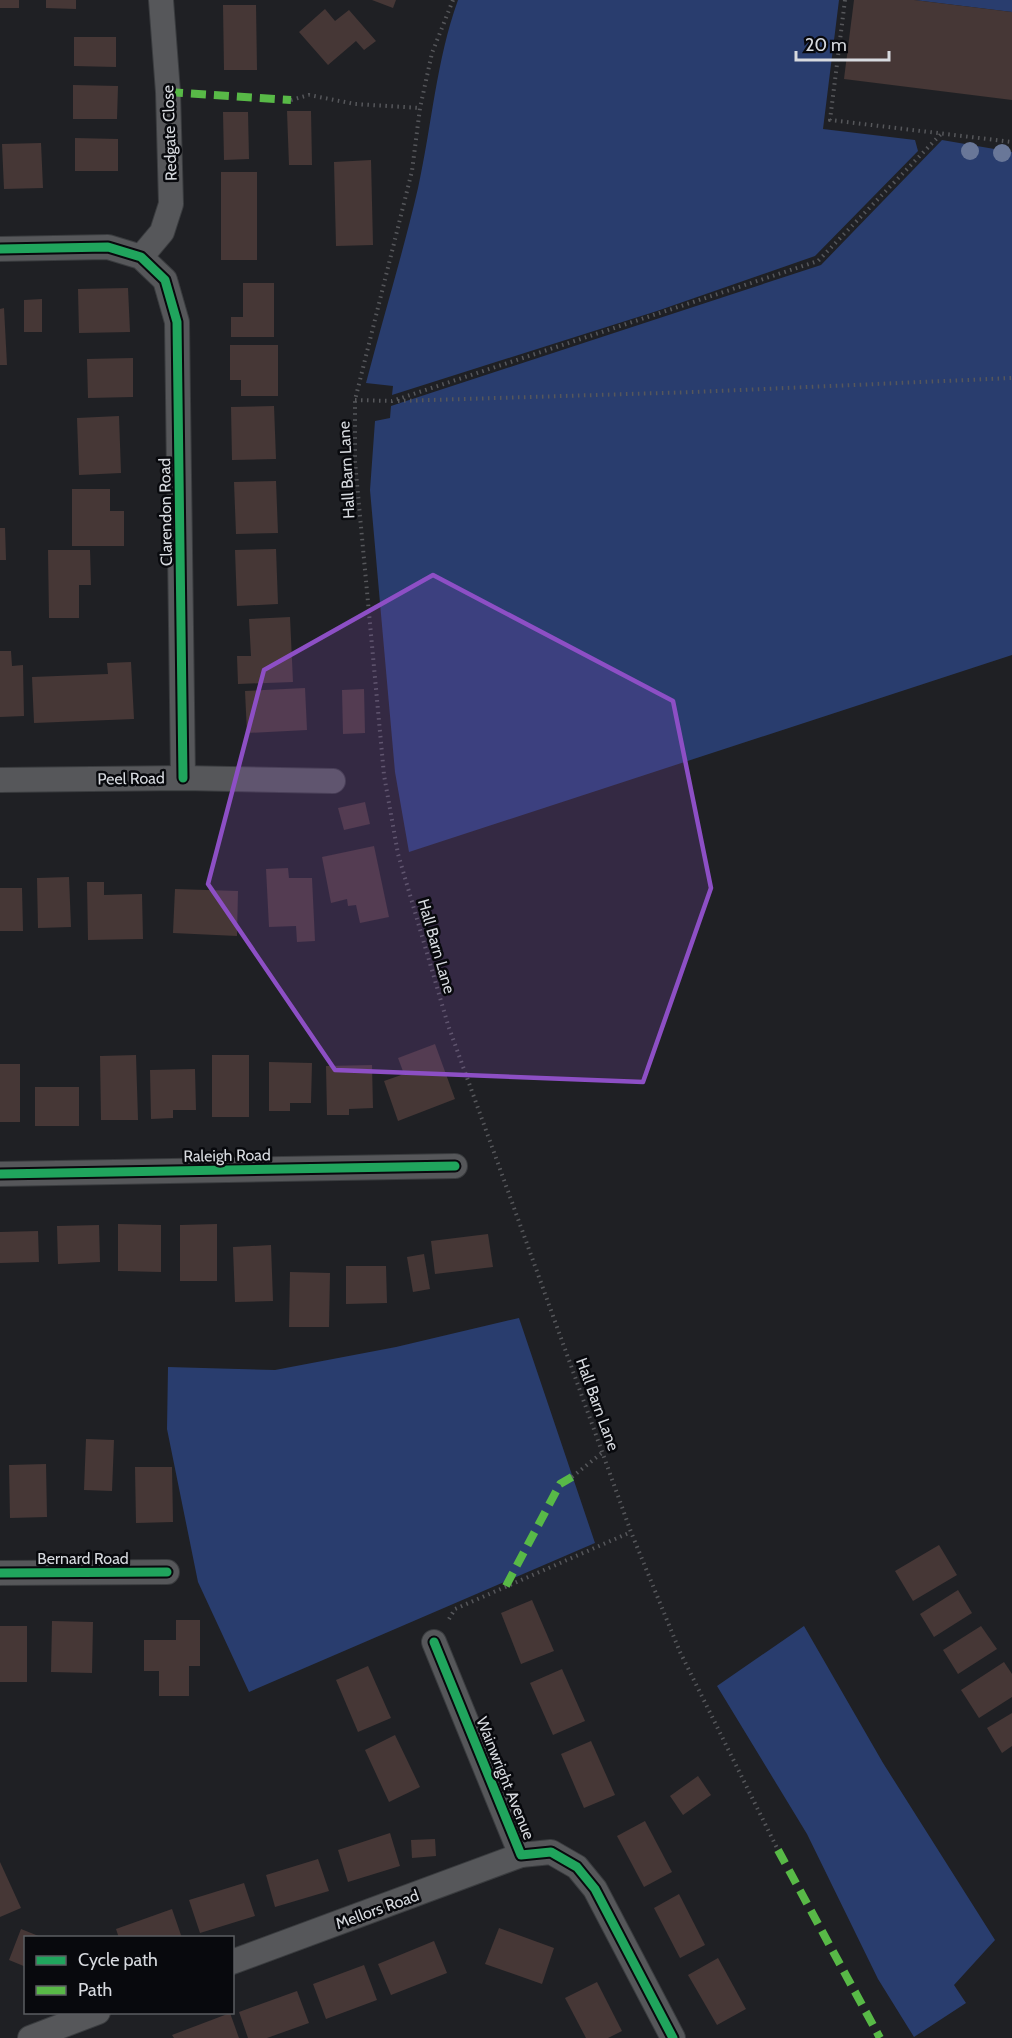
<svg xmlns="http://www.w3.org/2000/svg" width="1012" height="2038" font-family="Cabin,sans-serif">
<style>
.green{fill:#293d6e}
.building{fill:#463736}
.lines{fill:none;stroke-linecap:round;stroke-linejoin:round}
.minor-casing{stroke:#3a3c3f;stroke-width:26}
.path{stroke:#56575b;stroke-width:4;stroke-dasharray:1.5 4.5;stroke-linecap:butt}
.minor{stroke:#56575a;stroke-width:24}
.quiet{stroke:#58b947;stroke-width:8;stroke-dasharray:15 8;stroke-linecap:butt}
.cycleway-casing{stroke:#08090d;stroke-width:13}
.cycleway{stroke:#20a55d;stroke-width:9}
.tree{fill:#697798}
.marked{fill:#8d4fc5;fill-opacity:0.2;stroke:#8d4fc5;stroke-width:4.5;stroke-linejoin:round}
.labels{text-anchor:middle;stroke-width:5;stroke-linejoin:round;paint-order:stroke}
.street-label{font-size:16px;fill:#d7dadf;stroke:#08090d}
</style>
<rect width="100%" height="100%" fill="#1f2024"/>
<!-- green -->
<g class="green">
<path d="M458,0H839L823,129L915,140L918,151L815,256L657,311L392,395L393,386L366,383C383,318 403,253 418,188C432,125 436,61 458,0Z"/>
<polygon points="914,0 1012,0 1012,12"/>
<polygon points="942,140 1012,152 1012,655 409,852 395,772 370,490 375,421 390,418 391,406 821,265"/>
<polygon points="519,1318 595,1543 249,1692 198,1582 167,1429 168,1367 275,1370 396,1347"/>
<polygon points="804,1626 883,1763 995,1940 954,1985 966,2003 914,2037 878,1979 807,1834 717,1686"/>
</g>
<!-- building -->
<g class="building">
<rect x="0" y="0" width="19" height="8"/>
<polygon points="46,0 76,0 76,9 46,8"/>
<polygon points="372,0 396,0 393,8"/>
<polygon points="854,0 914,0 1012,12 1012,100 844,79"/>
<polygon points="223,5 256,5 257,70 224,70"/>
<polygon points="325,9 335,21 349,10 376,41 364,50 356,41 328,65 299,32"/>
<polygon points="74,37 116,37 116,67 74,66"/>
<polygon points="73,85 118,86 117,119 73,119"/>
<polygon points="287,111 311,111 312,165 289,165"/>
<polygon points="223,112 248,112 249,159 224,160"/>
<polygon points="75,138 118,139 118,171 75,171"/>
<polygon points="41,143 43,188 4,189 2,144"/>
<polygon points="371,160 373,245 336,246 334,162"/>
<rect x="221" y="172" width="36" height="88"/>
<polygon points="243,283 274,283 274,337 231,337 231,317 243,317"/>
<polygon points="128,288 130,332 79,333 78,289"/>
<polygon points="42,299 42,332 24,332 24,300"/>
<polygon points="4,308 7,365 0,365 0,309"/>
<polygon points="230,345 278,345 278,396 241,396 241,380 230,380"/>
<polygon points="133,358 133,397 88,398 87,359"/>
<polygon points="274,406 276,459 232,460 231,407"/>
<polygon points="119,416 121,473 79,475 77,418"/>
<polygon points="276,481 278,533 236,534 234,482"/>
<polygon points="72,489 110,489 110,511 124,511 124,546 72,546"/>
<polygon points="0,528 5,528 6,560 0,560"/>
<polygon points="276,549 278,604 237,606 235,550"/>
<polygon points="48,550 90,550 91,585 79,585 79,618 49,618"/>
<polygon points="290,617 293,682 238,684 237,656 251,656 249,619"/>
<polygon points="0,651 11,651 12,666 23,665 24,716 0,717"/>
<polygon points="131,662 134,719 34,723 32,677 108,674 107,663"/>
<polygon points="305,688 307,730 247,733 245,691"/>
<polygon points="364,689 365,733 343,734 342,690"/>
<polygon points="365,802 370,824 344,830 338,808"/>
<polygon points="374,846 389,917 360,923 356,905 348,906 347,899 331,903 322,857"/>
<polygon points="288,868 289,878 312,878 315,941 297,942 296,926 269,927 266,869"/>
<polygon points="69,877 71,927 38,928 37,878"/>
<polygon points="87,882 104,882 104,895 142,894 143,939 88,940"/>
<polygon points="0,888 22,888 23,931 0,931"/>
<polygon points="175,889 238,891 237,936 173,933"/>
<polygon points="435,1044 455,1099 398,1121 384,1081 404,1074 398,1058"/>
<polygon points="136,1055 138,1120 101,1120 100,1056"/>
<rect x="212" y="1055" width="37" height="62"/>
<polygon points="269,1062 312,1063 311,1103 290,1103 290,1111 269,1111"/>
<rect x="0" y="1064" width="20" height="58"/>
<polygon points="372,1065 373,1108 349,1109 349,1115 327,1115 326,1066"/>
<polygon points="195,1069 196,1110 173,1110 173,1118 151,1119 150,1070"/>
<rect x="35" y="1087" width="44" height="39"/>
<polygon points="118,1224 161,1225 161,1272 118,1271"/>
<polygon points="217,1224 217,1281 180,1281 180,1225"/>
<polygon points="99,1225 100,1262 58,1264 57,1226"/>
<polygon points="38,1231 39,1262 0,1263 0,1232"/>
<polygon points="488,1234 493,1267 435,1274 431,1241"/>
<polygon points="271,1245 273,1301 235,1302 233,1247"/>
<polygon points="424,1254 430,1289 413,1292 407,1257"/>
<polygon points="346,1266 386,1266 387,1303 346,1304"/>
<polygon points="290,1272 330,1273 329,1327 289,1327"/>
<polygon points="86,1439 114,1440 112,1491 84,1490"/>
<polygon points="46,1464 47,1517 10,1518 9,1465"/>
<polygon points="135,1467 172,1467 173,1522 136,1523"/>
<polygon points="939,1545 957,1575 913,1601 895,1571"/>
<polygon points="958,1590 972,1613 934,1637 920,1614"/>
<polygon points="532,1600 554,1651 521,1664 501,1613"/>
<polygon points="176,1620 200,1620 200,1666 189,1666 189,1696 159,1696 159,1671 144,1671 144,1640 176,1640"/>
<polygon points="52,1621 93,1622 92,1673 51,1672"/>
<rect x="0" y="1626" width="27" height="56"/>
<polygon points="981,1626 997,1649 958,1674 943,1650"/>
<polygon points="1004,1662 1012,1674 1012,1697 979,1718 961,1690"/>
<polygon points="368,1666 391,1718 358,1732 336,1680"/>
<polygon points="562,1669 585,1721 553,1735 530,1683"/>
<polygon points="1012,1713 1012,1746 1002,1753 987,1728"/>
<polygon points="395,1735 420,1787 389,1802 365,1750"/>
<polygon points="591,1741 615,1795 584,1808 561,1754"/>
<polygon points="698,1776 711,1795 683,1815 670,1796"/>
<polygon points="645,1821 672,1872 644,1887 617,1836"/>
<polygon points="390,1833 400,1866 348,1882 338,1850"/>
<polygon points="435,1839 436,1856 412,1858 411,1840"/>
<polygon points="318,1859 329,1891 275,1907 266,1875"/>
<polygon points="0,1862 21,1908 0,1917"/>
<polygon points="244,1883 255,1916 200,1933 189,1900"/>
<polygon points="679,1894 705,1945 680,1958 654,1908"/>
<polygon points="172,1909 182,1938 119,1938 116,1929"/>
<polygon points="499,1928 554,1948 542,1984 485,1964"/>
<polygon points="21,1929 41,1937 26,1938 26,1967 9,1960"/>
<polygon points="434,1941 447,1973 391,1995 378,1964"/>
<polygon points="718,1958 746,2009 717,2025 688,1975"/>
<polygon points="364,1965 377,2000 326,2019 313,1984"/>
<polygon points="597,1982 622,2031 608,2038 586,2038 565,1998"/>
<polygon points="297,1991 309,2023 267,2038 248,2038 239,2012"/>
<polygon points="230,2013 239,2038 174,2038 172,2035"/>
</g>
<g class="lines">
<defs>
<g id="minor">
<polyline points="0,249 108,247 141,257 165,280 177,322 183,778"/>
<polyline points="141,257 162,232 171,204 168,92 161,0"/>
<polyline points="0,780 183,778 333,781"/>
<polyline points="0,1174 455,1166"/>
<polyline points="0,1573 167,1572"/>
<polyline points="434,1642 521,1855 551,1852 577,1867 595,1889 673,2038"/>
<polyline points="232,1962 521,1855"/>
<polyline points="30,2038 98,2012"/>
</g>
</defs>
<!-- minor casing -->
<use href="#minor" class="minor-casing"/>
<!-- path -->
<g class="path">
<polyline points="453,0 432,53 420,108 412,171 355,400 355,462 384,775 398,854 448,1025 631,1532 680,1652 778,1850"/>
<polyline points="845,0 830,120 1012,142"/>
<polyline points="291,100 309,95 355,104 420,108"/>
<polyline points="355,400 392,401 818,261 942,133"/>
<polyline points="398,401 695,392 1012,378"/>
<polyline points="572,1477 603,1452"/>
<polyline points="449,1619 455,1609 631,1532"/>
</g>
<!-- minor -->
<use href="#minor" class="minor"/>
<!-- quiet -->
<g class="quiet">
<polyline points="168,92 291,100"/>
<polyline points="506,1586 560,1484 572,1477"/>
<polyline points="778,1850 880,2038"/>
</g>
<defs>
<g id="cycleway">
<polyline points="0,249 108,247 141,257 165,280 177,322 183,778"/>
<polyline points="0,1174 455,1166"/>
<polyline points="0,1573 167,1572"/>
<polyline points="434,1642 521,1855 551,1852 577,1867 595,1889 673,2038"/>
</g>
</defs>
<!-- cycleway casing -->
<use href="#cycleway" class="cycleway-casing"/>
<!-- cycleway -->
<use href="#cycleway" class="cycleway"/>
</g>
<!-- trees -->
<g class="tree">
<circle cx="970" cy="151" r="9"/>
<circle cx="1002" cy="153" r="9"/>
</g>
<!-- marked area -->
<path class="marked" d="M433,575L673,701L711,888L643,1082L335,1070L208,884L264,670Z"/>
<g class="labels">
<!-- street labels -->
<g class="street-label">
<text transform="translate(169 133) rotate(-92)" y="6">Redgate Close</text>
<text transform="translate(346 470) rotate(-93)" y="6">Hall Barn Lane</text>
<text transform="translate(165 512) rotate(-91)" y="6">Clarendon Road</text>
<text transform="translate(131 778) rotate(-1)" y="6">Peel Road</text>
<text transform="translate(437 946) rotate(74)" y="6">Hall Barn Lane</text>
<text transform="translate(227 1155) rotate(-1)" y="6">Raleigh Road</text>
<text transform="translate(598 1404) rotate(70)" y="6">Hall Barn Lane</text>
<text x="83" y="1564">Bernard Road</text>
<text transform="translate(506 1778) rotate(68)" y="6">Wainwright Avenue</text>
<text transform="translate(377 1909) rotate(-20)" y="6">Mellors Road</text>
</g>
</g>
<!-- legend -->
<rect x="24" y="1936" width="210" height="78" fill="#08090d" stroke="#5b5d61" stroke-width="1.5"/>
<rect x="36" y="1956" width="30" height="9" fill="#20a55d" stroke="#5b5d61" stroke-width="1.5"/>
<text x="78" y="1966" font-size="18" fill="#d7dadf">Cycle path</text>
<rect x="36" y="1986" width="30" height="9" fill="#58b947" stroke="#5b5d61" stroke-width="1.5"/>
<text x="78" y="1996" font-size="18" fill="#d7dadf">Path</text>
<!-- scale -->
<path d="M796 51v9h93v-9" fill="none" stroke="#d7dadf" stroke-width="3"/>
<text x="805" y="51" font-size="18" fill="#d7dadf" stroke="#08090d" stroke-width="4.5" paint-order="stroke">20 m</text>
</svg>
